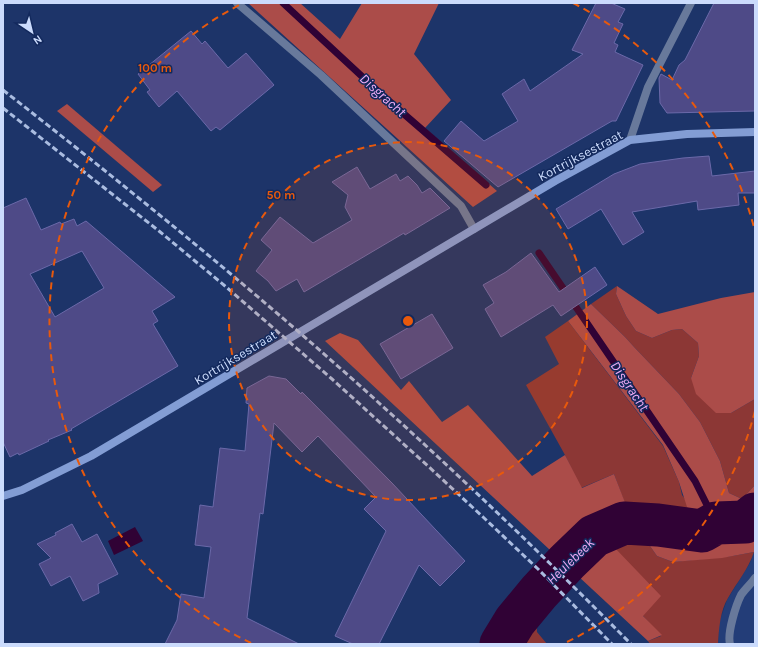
<svg xmlns="http://www.w3.org/2000/svg" width="758" height="647" font-family="Karla,sans-serif">
<style>
.built{fill:#233d78}
.green{fill:#8c3735}
.forest{fill:#ab4c49}
.water{fill:#300235}
.lines{fill:none;stroke-linecap:round;stroke-linejoin:round}
.stream{stroke:#300235;stroke-width:7}
.river{stroke:#300235;stroke-width:43}
.building{fill:#4e4a87;stroke:#6b69a9;fill-rule:evenodd}
.lane{stroke:#68799b;stroke-width:8}
.street{stroke:#68799b;stroke-width:8}
.secondary{stroke:#839dd4;stroke-width:8}
.rail{stroke:#aabce0;stroke-width:3;stroke-dasharray:6 3;stroke-linecap:butt}
.ring{fill:none;stroke:#e8590c;stroke-width:2;stroke-dasharray:7 5}
.labels{text-anchor:middle;stroke-width:3;stroke-linejoin:round;paint-order:stroke}
.street-label{font-size:13px;fill:#cbdbfc;stroke:#13295d}
.water-label{font-size:14px;font-style:italic;fill:#f1acf6;stroke:#13295d}
.centre{fill:#e8590c;stroke:#13295d;stroke-width:2}
.ring-label{font-size:12px;text-anchor:middle;font-weight:bold;fill:#e8590c;stroke:#13295d;stroke-width:3;stroke-linejoin:round;paint-order:stroke}
</style>
<rect width="100%" height="100%" fill="#1d3469"/>
<!-- built -->
<polygon class="built" points="755,551 755,644 718,644 719,623 727,600 750,563 754,552"/>
<!-- green -->
<g class="green">
<polygon points="617,286 616,294 626,316 636,331 652,338 672,330 682,329 698,343 699,356 691,378 731,413 755,399 755,485 742,499 729,493 720,461 700,422 679,394 635,348 625,337 591,304"/>
<polygon points="568,321 663,446 679,482 682,495 697,515 703,521 667,519 628,512 614,474 581,488 565,455 526,385 559,364 545,337"/>
<path d="M636,531L655,537L650,546L657,556L673,562L732,556L754,552C748,570 737,582 728,598C720,611 719,629 718,644H650L648,641L661,636L643,616L614,547L615,536Z"/>
<polygon points="536,614 537,632 547,644 515,644"/>
</g>
<!-- forest -->
<g class="forest">
<polygon points="248,3 300,3 340,39 362,3 439,3 414,54 451,100 425,128 497,191 473,207"/>
<polygon points="67,104 162,185 153,192 57,111"/>
<polygon points="617,286 658,314 721,298 755,292 755,399 731,413 716,413 696,394 691,378 699,356 698,343 682,329 672,330 652,338 636,331 626,316 616,294"/>
<polygon points="591,304 625,337 635,348 679,394 700,422 720,461 729,493 742,499 755,485 755,505 734,517 703,521 687,507 679,482 663,445 568,321"/>
<polygon points="340,333 358,340 401,390 409,381 442,422 468,405 532,476 565,455 582,488 614,474 636,531 615,536 614,547 661,596 643,616 662,635 648,641 325,341"/>
<polygon points="755,522 755,551 754,552 722,558 673,562 657,556 650,546 655,537 693,542 726,535 747,527"/>
</g>
<!-- water -->
<polygon class="water" points="135,527 143,541 114,555 108,541"/>
<g class="lines">
<!-- stream -->
<g class="stream">
<polyline points="283,3 382,95 486,185"/>
<polyline points="539,253 695,481 716,523"/>
</g>
<!-- river -->
<polyline class="river" points="501,644 515,621 539,592 567,562 594,536 624,523 658,525 702,531 716,523 745,522 755,514"/>
</g>
<!-- building -->
<g class="building">
<polygon points="596,3 611,3 625,9 618,22 623,24 614,43 618,45 615,52 643,65 616,121 612,121 498,187 444,141 461,121 484,141 518,121 502,94 524,79 530,91 583,54 572,50"/>
<polygon points="714,3 755,3 755,111 667,113 660,103 659,78 661,74 672,80 679,65 685,60"/>
<polygon points="191,31 202,44 205,41 228,68 246,53 274,85 220,130 216,127 211,131 177,91 159,107 147,92 150,90 138,74"/>
<polygon points="709,156 712,176 755,171 755,193 738,193 739,205 698,210 697,201 632,212 644,232 623,245 601,209 568,229 556,209 614,174 640,164 683,158"/>
<polygon points="357,167 370,189 396,174 400,181 408,176 417,185 422,193 430,188 450,208 405,235 404,233 304,292 297,279 276,291 268,281 256,271 272,250 261,240 280,217 313,243 352,220 345,207 348,195 332,182"/>
<path d="M26,198L41,230L60,222L61,224L74,219L77,226L86,221L175,297L152,311L158,321L153,324L178,366L71,429L72,430L48,440L49,441L19,455L18,453L10,457L3,442V208ZM82,251L104,288L55,317L30,274Z"/>
<polygon points="531,253 559,292 595,267 607,285 561,316 553,305 501,337 485,309 494,303 483,285 506,272"/>
<polygon points="432,314 453,348 401,379 380,344"/>
<polygon points="269,376 286,379 301,394 302,392 392,483 465,561 440,586 419,565 379,644 353,644 335,636 386,531 364,509 376,497 318,436 302,452 274,423 263,514 260,513 247,618 299,644 165,644 177,620 181,594 204,598 211,547 195,545 200,505 213,507 220,448 245,451 249,404 246,403 247,388"/>
<polygon points="72,524 82,542 97,534 118,574 98,584 99,593 83,601 70,576 51,586 39,564 51,558 37,544 56,535 55,533"/>
</g>
<g class="lines">
<!-- lane -->
<path class="lane" d="M730,644C727,633 736,605 741,595C745,589 751,584 755,578"/>
<!-- street -->
<g class="street">
<polyline points="237,3 321,75 461,206 474,229"/>
<polyline points="630,140 648,87 691,3"/>
</g>
<!-- secondary -->
<polyline class="secondary" points="3,496 22,490 91,456 555,181 630,140 687,134 755,132"/>
<!-- rail -->
<g class="rail">
<path d="M3,90C104,169 203,249 300,333C414,432 524,536 631,644"/>
<polyline points="3,108 159,231 225,286 332,379 429,467 483,517 538,569 612,644"/>
</g>
</g>
<!-- distance rings -->
<circle cx="408" cy="321" r="179" fill="#e8590c" fill-opacity=".12"/>
<g class="ring">
<circle cx="408" cy="321" r="179"/>
<path d="M755 411A358 358 0 0 1 565 643M251 643A358 358 0 0 1 243 3M573 3A358 358 0 0 1 755 231"/>
</g>
<g class="labels">
<!-- street labels -->
<g class="street-label">
<text transform="translate(580 155) rotate(-28)" y="5">Kortrijksestraat</text>
<text transform="translate(235 357) rotate(-31)" y="5">Kortrijksestraat</text>
</g>
<!-- water labels -->
<g class="water-label">
<text transform="translate(383 95) rotate(42)" y="5">Disgracht</text>
<text transform="translate(630 386) rotate(56)" y="5">Disgracht</text>
<text transform="translate(570 561) rotate(-44)" y="5">Heulebeek</text>
</g>
</g>
<circle cx="408" cy="321" r="6" class="centre"/>
<g class="ring-label">
<text x="155" y="72">100 m</text>
<text x="281" y="199">50 m</text>
</g>
<!-- border -->
<rect width="758" height="647" fill="none" stroke="#cbdbfc" stroke-width="8"/>
<!-- north arrow -->
<g transform="translate(32 32) rotate(145)" stroke="#13295d" stroke-width="3" paint-order="stroke">
<path d="M0-3L7 15L0 10L-7 15Z" fill="#cbdbfc"/>
<text y="-6" font-size="11" font-weight="bold" text-anchor="middle" fill="#cbdbfc">N</text>
</g>
</svg>
